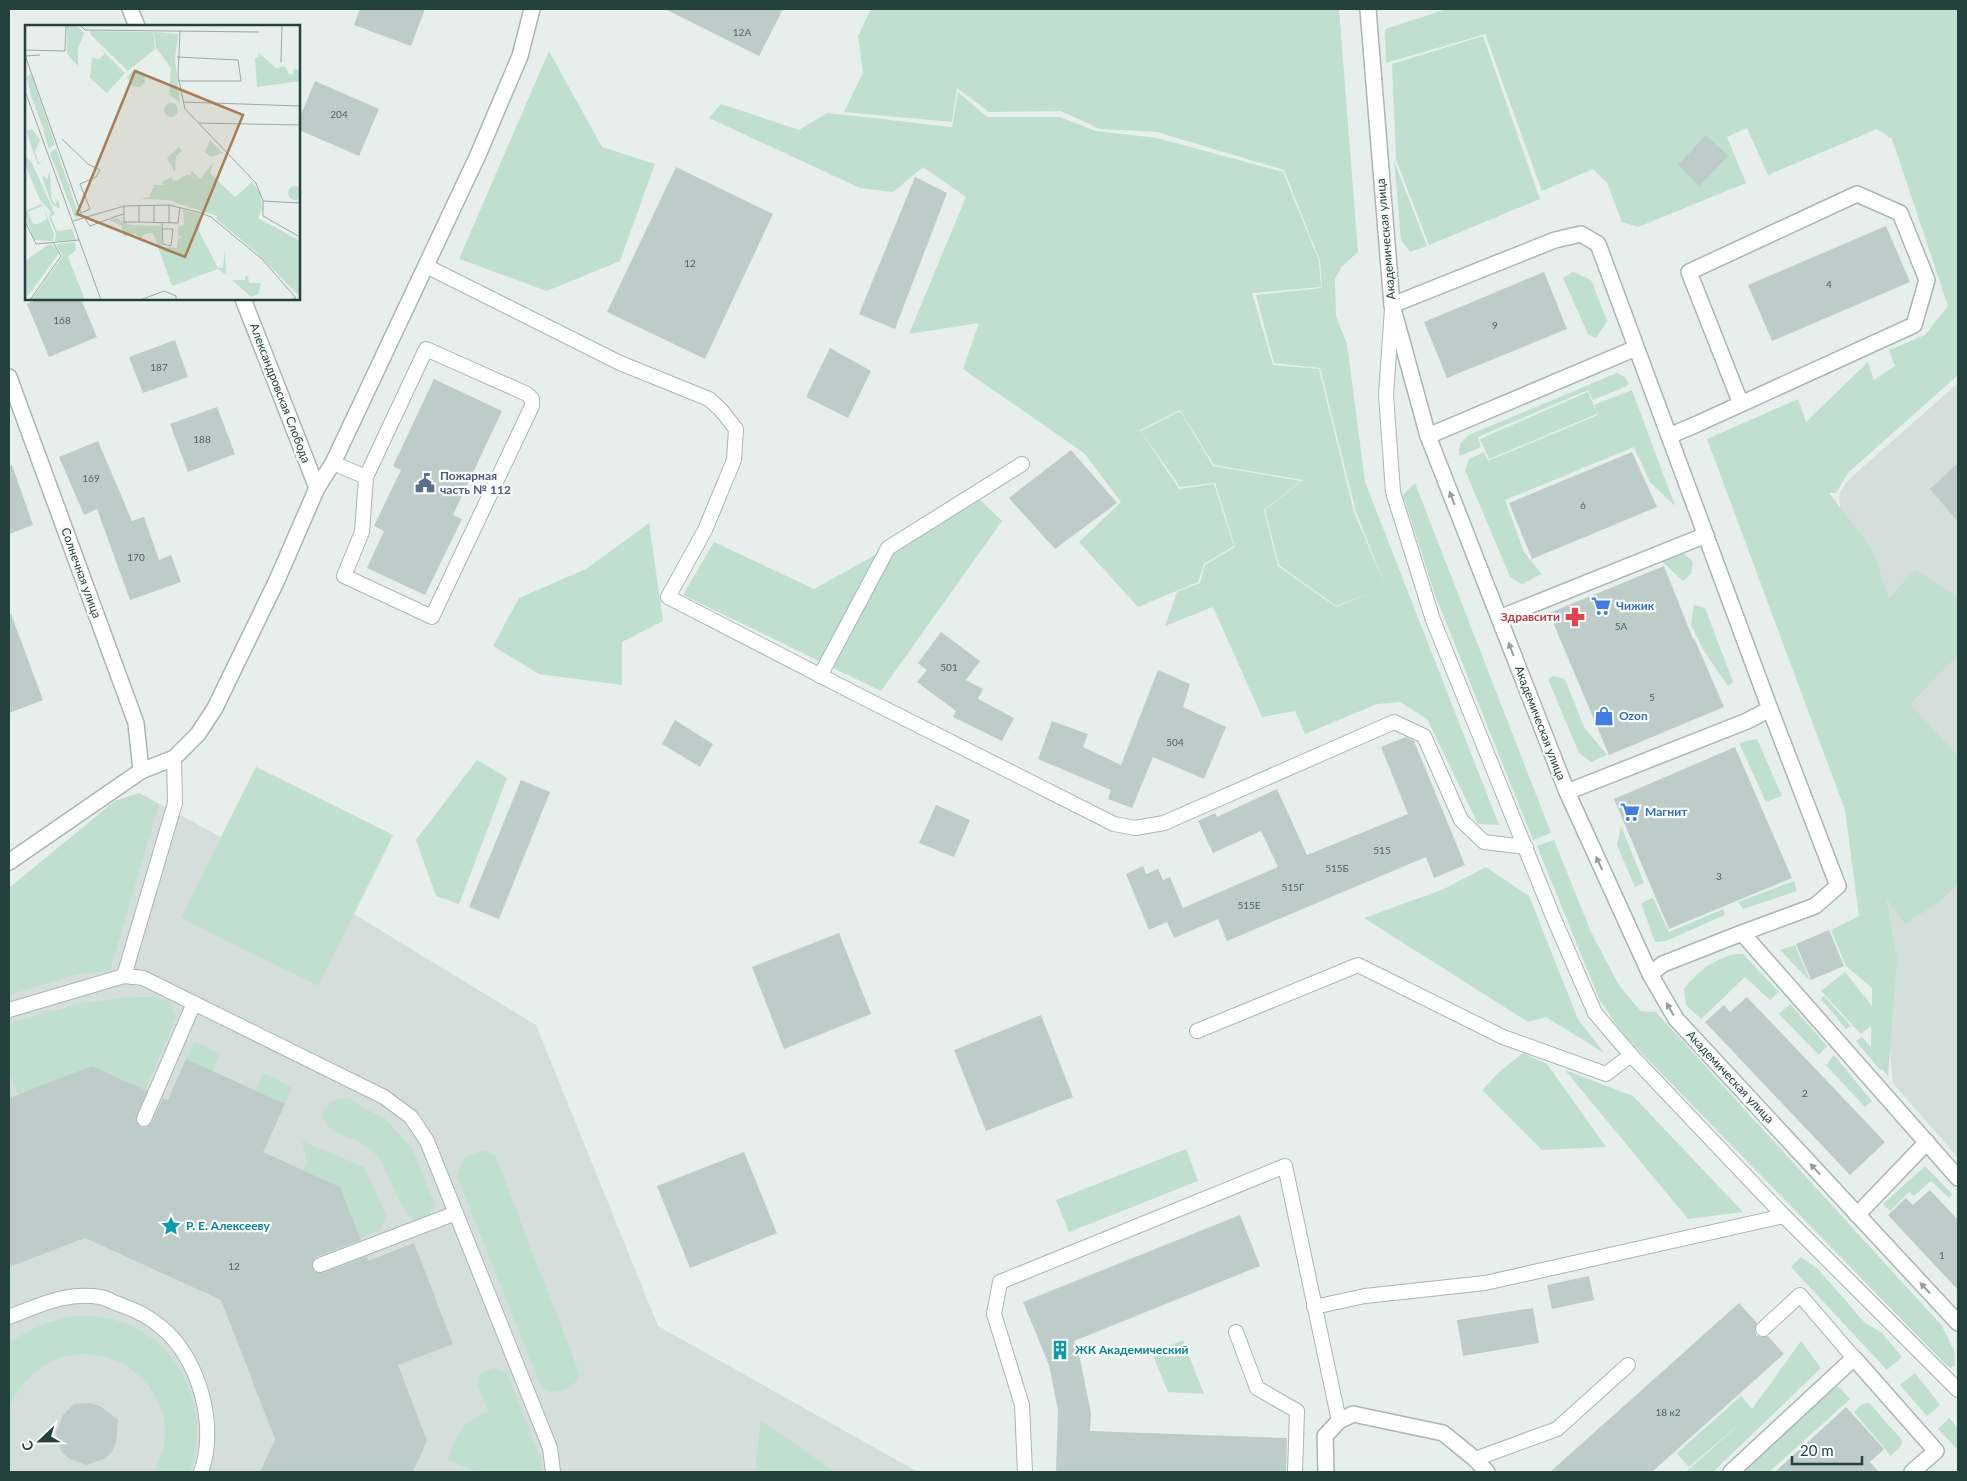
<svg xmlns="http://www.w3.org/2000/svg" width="1967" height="1481" font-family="Lato,sans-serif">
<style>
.built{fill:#d4dfdc}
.green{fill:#c0dfce}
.building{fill:#beccc9}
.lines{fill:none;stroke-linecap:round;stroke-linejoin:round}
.service-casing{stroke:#a8b7b4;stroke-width:16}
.minor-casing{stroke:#a8b7b4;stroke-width:18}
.service{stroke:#fff;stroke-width:14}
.minor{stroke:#fff;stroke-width:15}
.oneway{fill:#92a09e}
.labels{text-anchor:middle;stroke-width:4.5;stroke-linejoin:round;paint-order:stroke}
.number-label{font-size:10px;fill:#4b6461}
.street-label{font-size:12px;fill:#25413e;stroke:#f7fbfa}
.service-label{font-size:12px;font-weight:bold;fill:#4e5e75;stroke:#f7fbfa;text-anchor:start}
.shop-label{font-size:12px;font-weight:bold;fill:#366cbe;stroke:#f7fbfa;text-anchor:start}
.health-label{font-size:12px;font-weight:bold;fill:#be3a42;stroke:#f7fbfa;text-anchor:end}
.culture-label{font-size:12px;font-weight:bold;fill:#0d838f;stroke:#f7fbfa;text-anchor:start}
.inset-road{fill:none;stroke:#99a9a6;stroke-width:1}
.view{fill:#a87e57;fill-opacity:0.15;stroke:#a87e57;stroke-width:2.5}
.inset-edge{fill:none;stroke:#25413e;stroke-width:2.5}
</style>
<rect width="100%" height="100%" fill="#e6efec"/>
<!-- built -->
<g class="built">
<polygon points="1958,383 1958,1158 1893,1083 1839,494 1846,482"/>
<polygon points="256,767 393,835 354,914 536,1025 658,1326 918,1472 9,1472 9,888 115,801 139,793 221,837"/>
</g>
<!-- green -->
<g class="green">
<polygon points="871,9 1339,9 1358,252 1341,267 1335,279 1336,316 1347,344 1365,482 1499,825 1478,824 1427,719 1400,702 1377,704 1305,734 1295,711 1262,717 1213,607 1165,626 1177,592 1200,583 1205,565 1235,547 1215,483 1180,487 1141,431 1180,411 1213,466 1301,481 1264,510 1278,566 1336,607 1374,592 1336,606 1279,565 1265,510 1303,480 1214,465 1180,410 1140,430 1179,489 1214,484 1234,546 1204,564 1198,582 1138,607 1079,542 1121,502 1084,453 963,369 979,323 909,334 966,197 923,167 893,192 860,188 709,118 721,104 799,130 827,113 952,127 958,92 987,117 1060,117 1096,131 1157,138 1283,172 1319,261 1321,287 1252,293 1273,365 1319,369 1354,512 1386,588 1356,512 1320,368 1274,363 1256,295 1322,288 1320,261 1284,170 1157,132 1100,129 1061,111 989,112 957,88 952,122 844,112 863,73 858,36"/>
<polygon points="1447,9 1958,9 1958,375 1848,473 1836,493 1829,493 1872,549 1889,599 1915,569 1958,597 1958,655 1910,704 1958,756 1958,884 1939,902 1905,924 1886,898 1897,959 1888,1076 1882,1069 1880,1070 1856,1041 1862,1037 1871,1047 1871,1026 1861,1034 1821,991 1845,972 1872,1006 1872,988 1846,966 1831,930 1859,916 1845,810 1707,439 1798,399 1806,422 1868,362 1874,380 1895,366 1889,350 1925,335 1948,306 1892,139 1877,129 1768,175 1747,128 1727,137 1746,183 1638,227 1622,222 1607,183 1593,169 1542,191 1485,34 1386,63 1385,29"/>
<polygon points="1483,36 1540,199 1429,245 1396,160 1392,64"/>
<polygon points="549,51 602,147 655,164 620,261 547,291 459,259"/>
<polygon points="1394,161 1427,246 1410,252 1401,240"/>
<polygon points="1573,272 1591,280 1607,321 1596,338 1588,334 1563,278"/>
<path d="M1617,373L1625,377L1629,384L1625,387L1593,400L1588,390L1478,437L1481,447L1460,456C1457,445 1461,442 1469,435Z"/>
<polygon points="1632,390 1675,506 1650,482 1634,447 1505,500 1524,552 1542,574 1522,584 1510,577 1465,470 1469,459 1484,452 1488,461 1598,415 1594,405"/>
<polygon points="1588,392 1597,414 1489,459 1480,439"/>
<polygon points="1415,483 1551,833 1533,840 1435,595 1403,495"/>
<polygon points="978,498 1002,521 881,691 683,595 714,542 814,589"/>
<polygon points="649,523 663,621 622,642 622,685 539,674 493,646 519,598 586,569"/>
<polygon points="1671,551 1684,554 1693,562 1691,574 1683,581 1655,555"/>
<polygon points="1694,605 1705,608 1733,682 1728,686 1704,651 1691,625"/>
<polygon points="1553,676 1565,679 1584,727 1607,755 1591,762 1579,753 1548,679"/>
<polygon points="1757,739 1782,796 1766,802 1739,743"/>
<polygon points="477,760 507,778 459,904 436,896 416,840"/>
<polygon points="256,767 393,835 318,986 181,918"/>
<polygon points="139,793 159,804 110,971 78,974 9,995 9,888 115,801"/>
<polygon points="1621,826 1644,883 1635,887 1617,845"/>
<polygon points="1554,840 1591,932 1620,987 1641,1011 1656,1012 1942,1326 1954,1351 1955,1365 1951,1368 1945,1364 1623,1034 1600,1001 1537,846"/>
<polygon points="1486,867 1529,896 1578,1019 1604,1053 1546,1017 1528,1022 1364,918 1444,889"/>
<polygon points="1794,881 1797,891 1743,909 1738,902"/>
<polygon points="1653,898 1669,932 1723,909 1725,915 1666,941 1655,942 1641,903"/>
<polygon points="1795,945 1810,981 1780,950"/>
<path d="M1735,954H1743L1779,992L1770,1000L1745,977L1701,1019L1686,1005L1684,989C1700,970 1710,961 1735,954Z"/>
<polygon points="1824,996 1851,1026 1846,1029 1821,999"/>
<polygon points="131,997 155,997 170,1002 176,1018 145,1090 92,1066 27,1119 9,1072 9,1023 82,1003"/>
<polygon points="1790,1004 1827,1046 1819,1055 1779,1014"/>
<polygon points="194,1041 220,1054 212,1071 186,1059"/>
<polygon points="1523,1053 1547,1064 1606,1147 1542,1150 1482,1090 1499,1072"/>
<polygon points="1834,1055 1872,1101 1865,1107 1826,1065"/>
<polygon points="1565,1070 1633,1096 1743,1212 1688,1219"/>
<polygon points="264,1073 292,1087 285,1104 254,1091"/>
<path d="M348,1098L387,1121L412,1148L435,1205L429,1214L414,1220C392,1202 393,1168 370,1149C351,1133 334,1141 321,1115C328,1102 333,1099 348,1098Z"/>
<polygon points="302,1141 364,1167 386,1215 381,1230 360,1238 340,1187 303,1170 307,1162"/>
<polygon points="1186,1149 1198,1181 1069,1232 1056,1200"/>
<path d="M483,1150L495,1155L580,1375C572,1389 563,1393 547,1391L539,1383L457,1177L464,1158Z"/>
<polygon points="1925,1166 1952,1194 1949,1198 1931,1181 1914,1196 1909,1192 1890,1211 1883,1204"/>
<polygon points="1801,1257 1818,1269 1865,1323 1882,1333 1902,1357 1887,1370 1791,1267"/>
<path d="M80,1315C98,1317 115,1318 132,1326C187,1353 210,1416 190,1472H153C207,1384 65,1293 9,1407V1343C31,1327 52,1320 80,1315Z"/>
<polygon points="1183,1340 1204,1394 1168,1392 1152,1353"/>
<polygon points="1801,1341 1821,1368 1713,1472 1686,1472 1744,1420 1689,1467 1677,1453 1741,1396 1752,1409"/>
<path d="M494,1368L507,1373L542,1462L541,1472H477L448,1460C458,1432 459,1424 488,1412L477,1384L480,1373Z"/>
<polygon points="1915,1373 1940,1405 1927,1416 1900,1385"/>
<polygon points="1838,1386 1850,1399 1769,1472 1738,1472 1821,1397"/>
<polygon points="1869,1403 1902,1440 1901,1446 1891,1456 1854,1412 1862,1404"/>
<polygon points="1949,1418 1958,1428 1958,1450 1938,1429"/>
<polygon points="761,1420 835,1472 755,1472"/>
</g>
<!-- building -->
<g class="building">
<polygon points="360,9 425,9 411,46 354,25"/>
<polygon points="665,9 783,9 759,56"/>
<polygon points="315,81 379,109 359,156 299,130 299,119"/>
<polygon points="1706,135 1728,156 1699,186 1678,165"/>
<polygon points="676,167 773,214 705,359 607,312"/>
<polygon points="915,177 947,193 895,329 859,314"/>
<polygon points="1886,226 1910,282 1772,341 1748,285"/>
<polygon points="1544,272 1567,329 1447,378 1424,322"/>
<polygon points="38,299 81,299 97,337 49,357 27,304"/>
<polygon points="175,340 188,377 143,393 129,357"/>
<polygon points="830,348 871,371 848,418 806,397"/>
<polygon points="434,379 502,411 453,515 462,519 425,595 367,568 384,531 374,526 401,470 393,466"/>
<polygon points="217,407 235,454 188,472 170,424"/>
<polygon points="98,441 132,521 144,517 159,560 171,555 181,582 130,600 97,509 84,515 59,457"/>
<polygon points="1071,450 1117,503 1055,549 1009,498"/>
<polygon points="1632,452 1657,507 1532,559 1509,503"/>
<polygon points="1958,463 1958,522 1930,489"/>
<polygon points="12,465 33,525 9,534 9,466"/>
<polygon points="1664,566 1693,639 1694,638 1724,707 1609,755 1549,613"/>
<polygon points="11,614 43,700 9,713 9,615"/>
<polygon points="941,632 980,661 966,680 983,689 978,699 1014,718 1002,741 953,717 956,711 917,682 927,670 918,663"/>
<polygon points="1158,670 1190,684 1183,707 1226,727 1204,779 1153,757 1132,808 1108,799 1111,790 1038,759 1052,721 1088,734 1083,747 1121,765"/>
<polygon points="675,720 713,744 700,767 662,744"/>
<polygon points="1406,737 1414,741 1465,865 1434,878 1426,857 1227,941 1218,919 1174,938 1167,922 1149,930 1126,874 1143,866 1146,874 1158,869 1163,880 1170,877 1183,908 1278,867 1261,831 1213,853 1198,821 1215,813 1217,817 1277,789 1307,855 1408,814 1381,747"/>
<polygon points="1735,747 1792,878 1669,929 1614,799"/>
<polygon points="521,780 550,792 499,919 469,907"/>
<polygon points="936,805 970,820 954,857 919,843"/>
<polygon points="1829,930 1844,966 1811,980 1796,944"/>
<polygon points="839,933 871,1014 784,1049 752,967"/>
<polygon points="1747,997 1885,1142 1850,1175 1705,1022 1724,1005 1730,1012"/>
<polygon points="1041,1015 1073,1097 986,1131 954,1050"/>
<polygon points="186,1059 285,1104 263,1152 340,1187 361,1240 316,1257 311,1264 315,1272 323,1273 367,1256 368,1261 414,1243 453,1344 398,1365 427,1441 413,1472 260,1472 275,1439 221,1300 85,1238 9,1267 9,1098 92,1066 147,1091 135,1120 140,1127 145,1128 152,1122 163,1098 168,1100"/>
<polygon points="744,1152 777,1233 690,1268 657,1186"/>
<polygon points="1930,1190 1958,1220 1958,1290 1888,1215 1906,1198 1913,1205"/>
<polygon points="1240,1215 1260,1266 1074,1341 1080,1359 1091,1413 1090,1431 1287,1438 1286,1472 1056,1472 1058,1411 1054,1390 1049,1365 1023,1302"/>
<polygon points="1589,1276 1594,1300 1552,1309 1547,1285"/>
<polygon points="1739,1303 1757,1323 1755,1327 1756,1335 1761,1337 1768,1336 1784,1354 1652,1472 1550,1472"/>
<polygon points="1533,1308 1539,1343 1463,1356 1457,1320"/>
<polygon points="90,1403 100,1406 118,1420 116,1442 112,1452 104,1459 86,1465 68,1458 61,1451 56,1433 63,1415 74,1404"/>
<polygon points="1846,1407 1884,1449 1870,1462 1879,1472 1775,1472"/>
</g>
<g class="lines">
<defs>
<g id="service">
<polyline points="426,266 620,363 709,399 721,410 736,429 734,460 705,530 668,597 862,697 1114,824 1135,828 1164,823 1394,722 1424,736 1461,820 1484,842 1526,847"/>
<polyline points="1392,309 1386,395 1393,492 1433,620 1554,919 1595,1013 1631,1055 1784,1216 1958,1390"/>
<polygon points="426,349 527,394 532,399 532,406 432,617 344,576 362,532 366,477"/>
<polyline points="333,463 366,477"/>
<polyline points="820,676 888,548 1022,464"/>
<polyline points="124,976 175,803 174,758"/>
<polyline points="9,1010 124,976 143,978 384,1097 411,1117 427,1141 550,1448 553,1472"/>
<polyline points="1197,1031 1358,965 1503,1037 1606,1074 1631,1055"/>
<polyline points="144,1119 194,1003"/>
<polyline points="320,1265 456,1213"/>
<polyline points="1314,1307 1365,1296 1485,1283 1784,1216"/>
<path d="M9,1317C38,1306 67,1291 100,1297C107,1298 114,1303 121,1305C135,1310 150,1317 161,1327C199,1357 218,1427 201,1472"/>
<polyline points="1763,1329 1800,1295 1854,1358"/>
<polyline points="1236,1332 1257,1388 1297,1411 1295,1472"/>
<polyline points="1475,1459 1557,1429 1628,1365"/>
<polyline points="1025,1472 1022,1405 994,1314 1000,1282 1285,1166 1339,1421"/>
</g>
<g id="minor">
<polyline points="130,9 137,26"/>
<polyline points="1368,9 1392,305 1428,436 1567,792 1650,974 1676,1019 1958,1323"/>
<polyline points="243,299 317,488"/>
<polyline points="1392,305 1555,240 1581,234 1598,244 1770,709 1747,721 1567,792"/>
<polyline points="9,377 136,723 141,771"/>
<polyline points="1428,436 1636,348"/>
<polyline points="1669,436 1697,424 1914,325 1927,280 1900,213 1857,194 1689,272 1741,404"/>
<polyline points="1499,618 1706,535"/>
<polyline points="9,862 141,771 174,758 198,734 215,708 277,580 317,488 333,463 478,155 520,56 532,9"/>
<polyline points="1742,933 1815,906 1838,886 1770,709"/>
<polyline points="1650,974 1663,964 1742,933 1958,1178"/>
<polyline points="1857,1215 1927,1142"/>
<polyline points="1326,1472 1325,1436 1339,1421 1353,1414 1443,1433 1475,1459 1487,1472"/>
<polyline points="1731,1472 1854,1358 1936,1451 1912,1472"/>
</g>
</defs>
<!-- service casing -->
<use href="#service" class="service-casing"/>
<!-- minor casing -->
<use href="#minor" class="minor-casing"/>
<!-- service -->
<use href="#service" class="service"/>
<!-- minor -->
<use href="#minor" class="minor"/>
</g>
<!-- one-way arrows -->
<defs><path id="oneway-solid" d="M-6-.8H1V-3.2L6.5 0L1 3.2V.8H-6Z" transform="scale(1.25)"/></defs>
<g class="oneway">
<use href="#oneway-solid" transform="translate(1452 498) rotate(-111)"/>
<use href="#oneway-solid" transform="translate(1511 649) rotate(-111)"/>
<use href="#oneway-solid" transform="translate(1599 863) rotate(-115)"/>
<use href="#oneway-solid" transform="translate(1670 1009) rotate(-120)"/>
<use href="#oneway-solid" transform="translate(1815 1169) rotate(-133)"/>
<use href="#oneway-solid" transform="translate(1925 1288) rotate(-133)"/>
</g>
<!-- icons -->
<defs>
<symbol id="civic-bare" viewBox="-9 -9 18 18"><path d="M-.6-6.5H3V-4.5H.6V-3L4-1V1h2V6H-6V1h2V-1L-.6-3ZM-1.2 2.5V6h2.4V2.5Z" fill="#5c6f8a" stroke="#f7fbfa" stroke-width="2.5" paint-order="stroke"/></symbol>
<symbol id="supermarket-bare" viewBox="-9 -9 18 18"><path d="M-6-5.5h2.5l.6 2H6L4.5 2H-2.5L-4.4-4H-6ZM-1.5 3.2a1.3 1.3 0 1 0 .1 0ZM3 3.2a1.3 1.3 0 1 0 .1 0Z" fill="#3f7fe0" stroke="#f7fbfa" stroke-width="2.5" paint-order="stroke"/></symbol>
<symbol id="pharmacy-bare" viewBox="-9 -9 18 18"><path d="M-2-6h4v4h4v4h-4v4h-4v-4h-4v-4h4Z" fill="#e0444e" stroke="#f7fbfa" stroke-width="2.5" paint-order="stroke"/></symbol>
<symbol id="shop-bare" viewBox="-9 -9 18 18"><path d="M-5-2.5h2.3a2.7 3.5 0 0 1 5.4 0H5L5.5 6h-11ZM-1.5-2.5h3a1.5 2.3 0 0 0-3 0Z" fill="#3f7fe0" stroke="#f7fbfa" stroke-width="2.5" paint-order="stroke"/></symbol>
<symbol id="sight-bare" viewBox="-9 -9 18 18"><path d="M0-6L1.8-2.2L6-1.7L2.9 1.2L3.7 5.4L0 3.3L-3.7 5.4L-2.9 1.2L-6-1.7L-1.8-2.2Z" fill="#0f9aa8" stroke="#f7fbfa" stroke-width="2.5" paint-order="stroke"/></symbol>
<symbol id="building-bare" viewBox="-9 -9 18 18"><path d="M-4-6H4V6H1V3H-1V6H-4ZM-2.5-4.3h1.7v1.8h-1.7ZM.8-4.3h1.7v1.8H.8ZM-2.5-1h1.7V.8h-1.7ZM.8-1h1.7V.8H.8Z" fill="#0f9aa8" stroke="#f7fbfa" stroke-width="2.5" paint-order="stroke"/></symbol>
</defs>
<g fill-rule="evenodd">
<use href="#civic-bare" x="411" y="469" width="28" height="28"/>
<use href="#supermarket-bare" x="1587" y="592" width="28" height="28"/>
<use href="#pharmacy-bare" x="1561" y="603" width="28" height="28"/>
<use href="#shop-bare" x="1590" y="702" width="28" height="28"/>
<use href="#supermarket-bare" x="1616" y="798" width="28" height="28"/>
<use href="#sight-bare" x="157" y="1212" width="28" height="28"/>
<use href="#building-bare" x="1046" y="1336" width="28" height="28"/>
</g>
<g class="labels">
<!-- number labels -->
<g class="number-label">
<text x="742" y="36">12А</text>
<text x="339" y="118">204</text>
<text x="690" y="267">12</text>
<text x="1829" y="288">4</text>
<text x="62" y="324">168</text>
<text x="1495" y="329">9</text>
<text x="159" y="371">187</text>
<text x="202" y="443">188</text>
<text x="91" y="482">169</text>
<text x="1583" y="509">6</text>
<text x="136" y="561">170</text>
<text x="1621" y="630">5А</text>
<text x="949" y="671">501</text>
<text x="1652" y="701">5</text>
<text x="1175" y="746">504</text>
<text x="1382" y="854">515</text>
<text x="1337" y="872">515Б</text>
<text x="1719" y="880">3</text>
<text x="1293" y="891">515Г</text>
<text x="1249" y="909">515Е</text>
<text x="1805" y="1097">2</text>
<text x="1942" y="1259">1</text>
<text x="234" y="1270">12</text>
<text x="1668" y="1416">18 к2</text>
</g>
<!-- street labels -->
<g class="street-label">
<text transform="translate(1386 239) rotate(-95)" y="4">Академическая улица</text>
<text transform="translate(280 393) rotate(69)" y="4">Александровская Слобода</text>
<text transform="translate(81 573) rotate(70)" y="4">Солнечная улица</text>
<text transform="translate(1540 723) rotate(69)" y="4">Академическая улица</text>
<text transform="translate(1730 1077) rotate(47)" y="4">Академическая улица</text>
</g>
<!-- service labels -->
<g class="service-label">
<text x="440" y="480">Пожарная<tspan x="440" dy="14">часть № 112</tspan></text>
</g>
<!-- shop labels -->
<g class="shop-label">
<text x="1616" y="610">Чижик</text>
<text x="1619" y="720">Ozon</text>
<text x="1645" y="816">Магнит</text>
</g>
<!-- health labels -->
<g class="health-label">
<text x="1560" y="621">Здравсити</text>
</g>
<!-- culture labels -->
<g class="culture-label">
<text x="186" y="1230">Р. Е. Алексееву</text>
<text x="1075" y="1354">ЖК Академический</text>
</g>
</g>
<!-- overview -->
<g transform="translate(25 25)">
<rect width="275" height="275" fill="#e6efec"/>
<path d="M42,0H51L59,8L53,24V41L42,29ZM65,6L128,7L130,24L103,46L68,10L102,46L66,10ZM129,7L153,9L150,34L155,78L144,69L146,43L131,23ZM74,22L100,48L82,68L65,53L67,33L74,34L80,29ZM233,27L251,43L260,41L264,49L268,50L269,43L275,46V56L232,62L230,33L234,32ZM113,45L119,49L120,57L115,62H108L102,52L107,46ZM6,48L30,119L24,124L18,104L26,111L18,103L5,68L2,52ZM139 85a7 7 0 1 1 14 0a7 7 0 1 1-14 0ZM7,104L15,115L10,127L14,138L18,136L13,140L1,106ZM185,115L198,128L186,132L180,127ZM154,122L157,126L151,131L150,147L142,133ZM31,123L53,188L58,189L50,193L25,128ZM0,131L6,136L30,189L26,192L32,206L47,204L51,215L30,216L31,209L24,192L26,187L15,175L0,139ZM188,138L185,148L210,172L227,157L235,167L237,184L233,193L275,216V272L230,226L191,194L192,191L143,175L114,174L124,172L129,160H138V156L147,152L148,156L153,155L163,149L165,151L167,146L175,154ZM25,146L26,172L30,180L33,174L35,184L27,179L20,161L17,150L22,154ZM263 168a7 7 0 1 1 14 0a7 7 0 1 1-14 0ZM17,179L18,181L3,187L8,199H13L22,194L19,183L29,209L28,216L9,215L0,190L2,185ZM158,185L175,189L174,206L193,243H198L200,225L201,250L193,244L147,261L128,208L119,209L116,214L110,208L99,212L96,200L84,195L92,193L105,200L136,201L138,222L152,223L153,213L157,212L153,211V202L159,200ZM50,217L51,225L43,232L60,275H6L38,231L31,219ZM26,218L34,228L0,275V236ZM220,251H223L224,258H236L233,269L226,272L207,255H220Z" fill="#c0dfce"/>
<path class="inset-road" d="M55,0L60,5L234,7M155,6L153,51L160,84L231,158L238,176L275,178M0,25L40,26L41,0M0,30L56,188L65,184L55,159L71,152L75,145L63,139L37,114M0,31L15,30M152,32L213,35L216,56H153M256,37L257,0M0,66L76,275M158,77L275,81M173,98L275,100M238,176V191L275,212M114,180V197L153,198L155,182M129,180V198M144,180V198M99,189V197H114M60,194L65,201L92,191L99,189V181M0,196L11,219L54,215M48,196L99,181L144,180L176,188L186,192L237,234L271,273L265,275M137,198V200L138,219L146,221L148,204H137M5,275L36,231L28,217M115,275L139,266L151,271V275"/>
<path class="view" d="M110,46L218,90L160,232L52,189Z"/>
<rect width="275" height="275" class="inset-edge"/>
</g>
<!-- border -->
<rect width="1967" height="1481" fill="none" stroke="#25413e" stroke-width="20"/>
<!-- north arrow -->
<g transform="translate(40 1441) rotate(248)" stroke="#f7fbfa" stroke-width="4" paint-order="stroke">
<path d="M0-4L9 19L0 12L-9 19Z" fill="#25413e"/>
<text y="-8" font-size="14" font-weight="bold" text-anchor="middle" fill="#25413e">С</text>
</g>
<!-- scale -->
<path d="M1792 1456v8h70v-8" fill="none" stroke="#25413e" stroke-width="2.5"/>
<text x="1800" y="1456" font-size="15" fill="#25413e" stroke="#f7fbfa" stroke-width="4" paint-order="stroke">20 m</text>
</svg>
